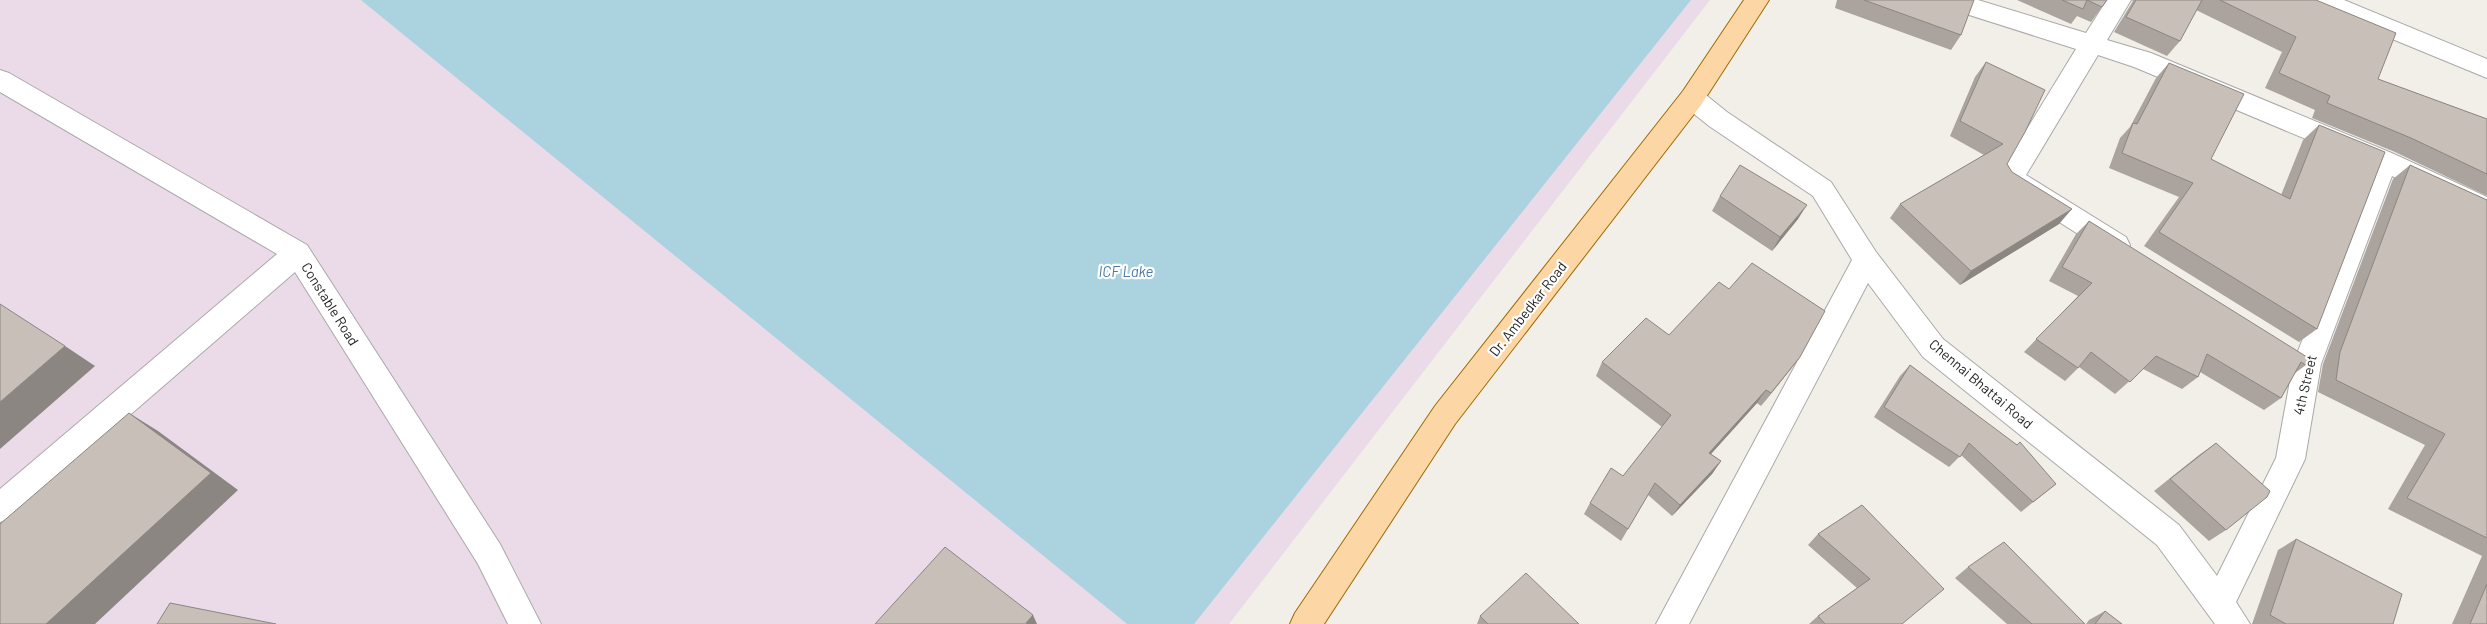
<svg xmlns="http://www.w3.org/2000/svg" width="2487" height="624" font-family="Barlow,sans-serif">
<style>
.industrial{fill:#ebdbe8}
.water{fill:#aad3df}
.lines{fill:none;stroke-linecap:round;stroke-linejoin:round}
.minor-casing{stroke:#a9a9a9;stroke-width:2}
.major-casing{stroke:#a06b00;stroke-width:2}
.minor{fill:#fff;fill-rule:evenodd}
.major{fill:#fcd6a4;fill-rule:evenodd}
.wall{fill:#aba49e}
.shaded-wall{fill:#8b8681}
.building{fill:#c7bfb8;stroke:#8b8681}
.labels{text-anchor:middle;stroke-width:4.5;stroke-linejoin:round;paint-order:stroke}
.street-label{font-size:14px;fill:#222;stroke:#fff}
.water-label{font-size:15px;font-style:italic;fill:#4a7aab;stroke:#fff}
</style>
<rect width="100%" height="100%" fill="#f2efe9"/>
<!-- industrial -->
<polygon class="industrial" points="0,0 1710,0 1229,624 0,624"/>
<!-- water -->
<polygon class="water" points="361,0 1691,0 1194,624 1127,624"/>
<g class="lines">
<defs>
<g id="minor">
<polygon points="1937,0 1978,0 2086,33 2107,0 2131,0 2107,40 2151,53 2394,154 2487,197 2487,220 2392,176 2321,364 2305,459 2236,602 2250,624 2215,624 2157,545 1923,357 1868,283 1689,624 1656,624 1852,260 1813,196 1709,126 1683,105 1680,98 1683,91 1692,88 1701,91 1727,112 1831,182 1876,252 1943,339 2179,525 2217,576 2276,458 2293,364 2370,166 2134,67 2098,55 2026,175 2126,237 2130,245 2126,253 2117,256 2108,253 2001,185 1997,178 2076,49 1941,6"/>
<polygon points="2308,0 2344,0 2487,59 2487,78 2312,6"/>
<polygon points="0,70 9,73 307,245 500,544 541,624 508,624 478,564 295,272 11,518 0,522 0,489 277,254 0,92"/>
</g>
<polygon id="major" points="1744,0 1769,0 1701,105 1455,424 1324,624 1290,624 1295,613 1435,406 1683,91"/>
</defs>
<!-- minor casing -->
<use href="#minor" class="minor-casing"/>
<!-- major casing -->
<use href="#major" class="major-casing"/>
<!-- minor -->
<use href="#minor" class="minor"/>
<!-- major -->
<use href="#major" class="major"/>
</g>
<!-- wall -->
<g class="wall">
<polygon points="1837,0 1973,0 1961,35 1951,50 1835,8"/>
<polygon points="2017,0 2107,0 2091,22 2077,16 2071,24"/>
<polygon points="2132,0 2316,0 2378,79 2487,119 2487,196 2395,152 2312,118 2315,110 2265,88 2282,52 2196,10 2180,41 2167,56 2114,32 2133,1"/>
<polygon points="1986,62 2007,164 2012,172 2059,224 1960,285 1890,218 1900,204 1984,155 1950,136 1975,77"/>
<polygon points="2169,63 2211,159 2281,195 2303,140 2319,125 2317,329 2299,342 2144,246 2179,197 2109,168 2120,138 2130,127 2156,78"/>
<polygon points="2410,165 2487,200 2487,624 2452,624 2482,556 2388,509 2425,445 2318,392 2323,364 2393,179"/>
<polygon points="1720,196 1798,219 1772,251 1712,211"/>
<polygon points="2089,221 2306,365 2295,373 2281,398 2264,410 2200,372 2198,377 2182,389 2143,369 2115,394 2079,367 2065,381 2024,352 2078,296 2049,281 2076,234"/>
<polygon points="1669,335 1800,357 1790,370 1761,406 1757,403 1711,454 1721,461 1712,474 1672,516 1648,495 1621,541 1584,514 1590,503 1623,476 1662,427 1596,376 1602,362"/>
<polygon points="1910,365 2056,484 2021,512 1961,455 1949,467 1874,417 1900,376"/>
<polygon points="2216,443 2226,530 2209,541 2154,491 2199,455"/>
<polygon points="1862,505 1902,624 1809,624 1818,616 1857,588 1808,545 1818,534"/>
<polygon points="2296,539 2393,624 2252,624 2278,550"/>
<polygon points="1968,567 2085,624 2007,624 1955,578"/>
<polygon points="2105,611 2122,624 2086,624 2089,620"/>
<polygon points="1480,616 1579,624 1477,624"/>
</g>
<!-- shaded-wall -->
<g class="shaded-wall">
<polygon points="1807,205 1798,219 1772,251 1780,237"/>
<polygon points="2072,209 2059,224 1960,285 1971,271"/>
<polygon points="65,346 95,366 0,449 0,402"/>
<polygon points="1800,357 1790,370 1761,406 1771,393"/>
<polygon points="1766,390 1757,403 1701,465 1709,453"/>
<polygon points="129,413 158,431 238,490 95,624 46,624"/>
<polygon points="1721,461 1712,474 1672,516 1680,505"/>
<polygon points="1033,615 1037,624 1027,624 1026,623"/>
</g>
<!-- building -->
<g class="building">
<polygon points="1864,0 1974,0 1961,35"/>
<polygon points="2062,0 2107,0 2102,7 2087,0 2083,9"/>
<polygon points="2136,0 2202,0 2180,41 2126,17"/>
<polygon points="2220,0 2316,0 2396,33 2378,79 2487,119 2487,174 2411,138 2327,103 2330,96 2279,73 2296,37"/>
<polygon points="1986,62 2045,90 2025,132 2007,164 2012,172 2072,209 1971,271 1900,204 2003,144 1960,121"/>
<polygon points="2169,63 2244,94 2211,159 2290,199 2319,125 2385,152 2317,329 2159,232 2193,183 2122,153 2133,123 2137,124"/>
<polygon points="1740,165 1807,205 1780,237 1720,196"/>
<polygon points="2410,165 2487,200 2487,538 2407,498 2445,434 2336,380 2340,352"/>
<polygon points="2089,221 2307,357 2306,365 2301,362 2281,398 2207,354 2198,377 2156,356 2130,382 2091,352 2078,368 2036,339 2092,283 2062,267"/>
<polygon points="1752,263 1825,311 1800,357 1771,393 1766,390 1709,453 1721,461 1680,505 1655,483 1628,529 1590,503 1611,468 1623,476 1671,415 1602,362 1646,318 1669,335 1719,282 1729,289"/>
<polygon points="0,304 65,346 0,402"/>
<polygon points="1910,365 2017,445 2020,442 2056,484 2033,502 1969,443 1960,457 1884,407"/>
<polygon points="129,413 211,473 46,624 0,624 0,524"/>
<polygon points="2216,443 2270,491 2267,497 2226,530 2170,479"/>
<polygon points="1862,505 1944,589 1902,624 1825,624 1818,616 1870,579 1818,534"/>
<polygon points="2296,539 2402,594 2393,624 2286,624 2270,615"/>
<polygon points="2004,542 2085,624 2032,624 1968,567"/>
<polygon points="945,547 1033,615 1026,623 1028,624 875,624"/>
<polygon points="1526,573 1579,624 1488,624 1480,616"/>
<polygon points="2487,584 2487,624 2470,624"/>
<polygon points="170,603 276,624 157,624"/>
<polygon points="2105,611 2122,624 2095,624"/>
</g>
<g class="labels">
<!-- street labels -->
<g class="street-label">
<text transform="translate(330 304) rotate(58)" y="5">Constable Road</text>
<text transform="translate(1528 309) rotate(-52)" y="5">Dr. Ambedkar Road</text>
<text transform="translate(1981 384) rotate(40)" y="5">Chennai Bhattai Road</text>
<text transform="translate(2305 385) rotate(-77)" y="5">4th Street</text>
</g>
<!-- water labels -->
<g class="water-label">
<text x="1126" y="277">ICF Lake</text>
</g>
</g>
</svg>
